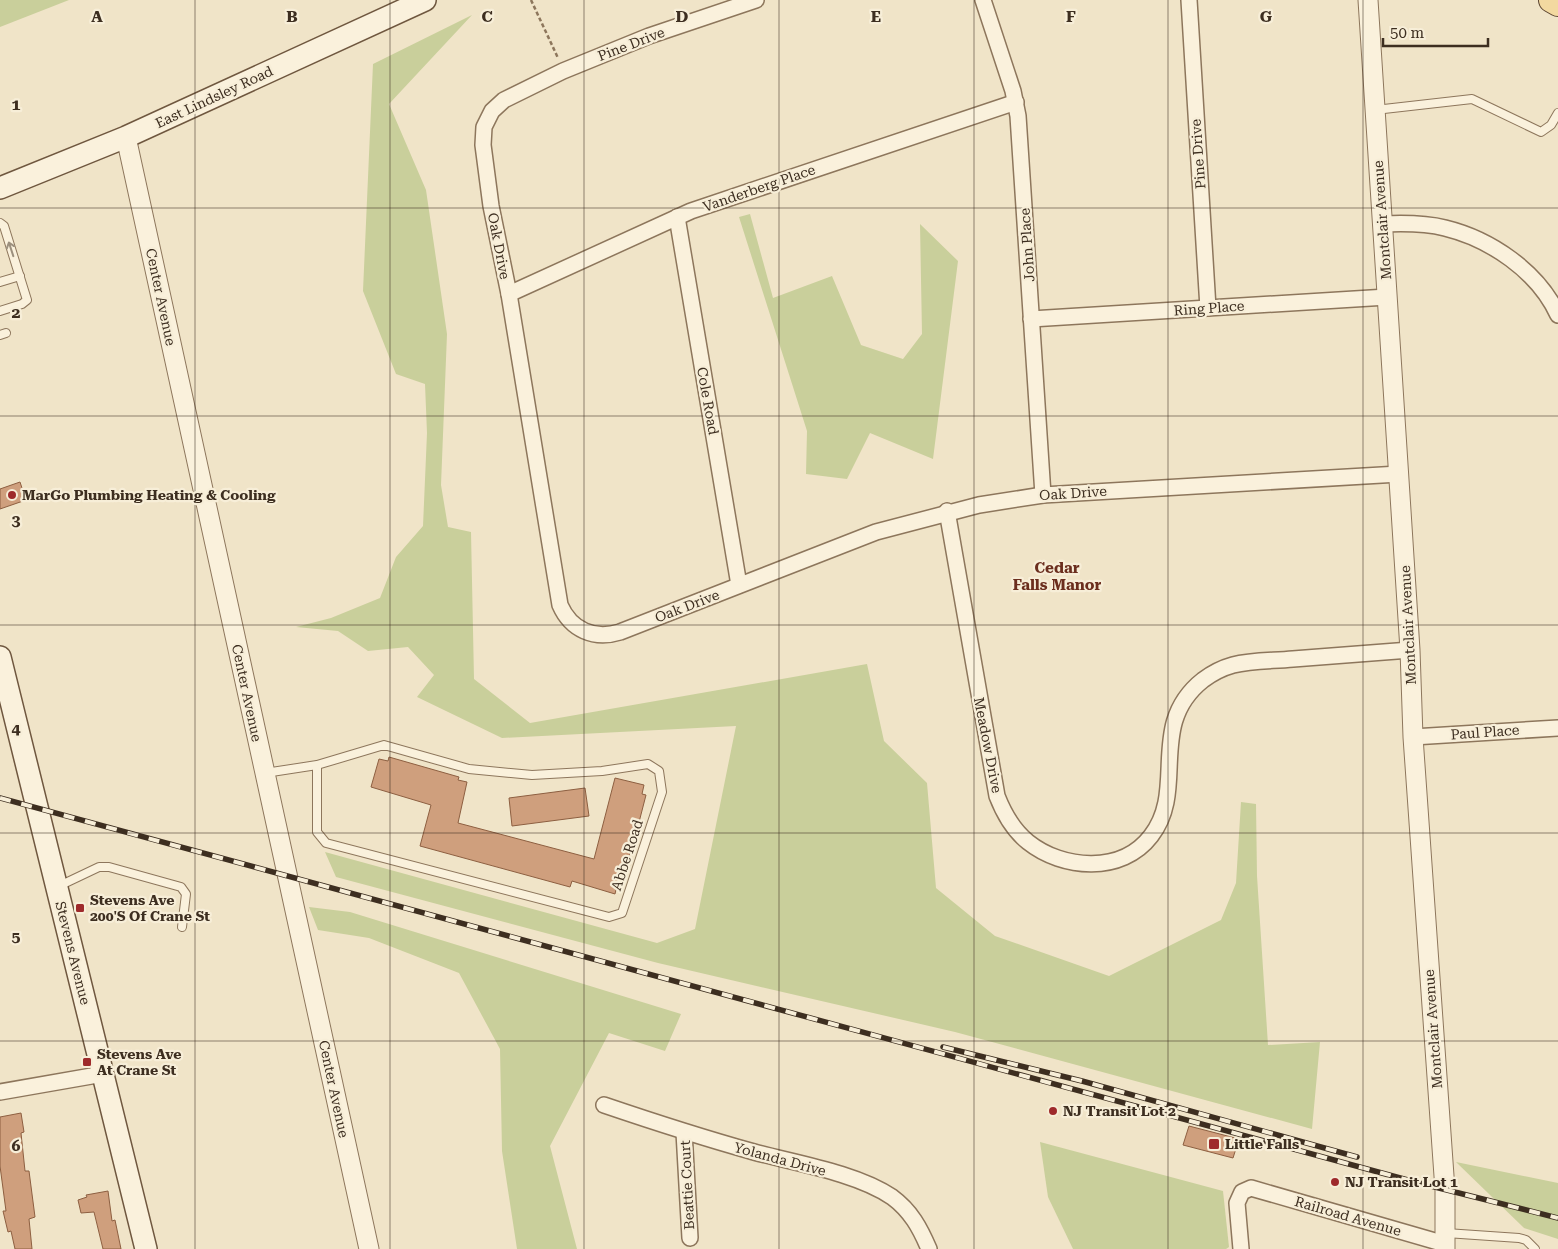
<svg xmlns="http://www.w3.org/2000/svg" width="1558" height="1249" font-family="'Roboto Serif',serif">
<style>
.green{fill:#c9cf9b}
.building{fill:#cf9f7d;stroke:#8d5f41}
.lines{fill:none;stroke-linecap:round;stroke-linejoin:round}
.service-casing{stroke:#8d765c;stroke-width:10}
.minor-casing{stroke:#8d765c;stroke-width:18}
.tertiary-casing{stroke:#8d765c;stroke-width:21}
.secondary-casing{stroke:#6f573f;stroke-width:24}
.primary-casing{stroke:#5b4430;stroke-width:26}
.path{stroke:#8d765c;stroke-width:2.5;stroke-dasharray:4 2.5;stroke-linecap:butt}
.service{stroke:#faf1dc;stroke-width:8}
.minor{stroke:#faf1dc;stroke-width:15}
.tertiary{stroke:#faf1dc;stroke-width:19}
.secondary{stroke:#faf1dc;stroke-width:21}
.primary{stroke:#f3d9a0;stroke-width:24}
.rail-casing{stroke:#3d2e20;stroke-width:5.5}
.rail{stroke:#f7eed8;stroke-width:4;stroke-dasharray:11;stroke-linecap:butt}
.oneway{stroke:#9c907e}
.grid{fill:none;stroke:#3d2e20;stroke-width:1;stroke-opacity:0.55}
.poi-dot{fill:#9e2a2b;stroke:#f7eed8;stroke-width:2}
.labels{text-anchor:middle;stroke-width:4.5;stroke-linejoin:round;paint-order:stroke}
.street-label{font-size:14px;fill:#3d2e20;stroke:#f7eed8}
.poi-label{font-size:14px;font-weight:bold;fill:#3d2e20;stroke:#f7eed8;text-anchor:start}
.neighbourhood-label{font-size:15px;font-weight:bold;fill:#6b2e1e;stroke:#f7eed8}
.grid-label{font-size:16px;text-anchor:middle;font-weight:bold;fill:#3d2e20;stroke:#f7eed8;stroke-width:4.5;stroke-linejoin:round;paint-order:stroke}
</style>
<rect width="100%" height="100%" fill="#f0e4c8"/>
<!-- green -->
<g class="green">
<polygon points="0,0 69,0 0,27"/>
<polygon points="472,15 389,104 426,190 447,334 441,485 448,527 471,532 474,679 530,723 867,664 884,741 927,783 936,888 995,936 1109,976 1221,920 1236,883 1241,802 1256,804 1257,876 1268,1045 1320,1042 1312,1129 955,1032 658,963 336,877 325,852 657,943 695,929 736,726 502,738 417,697 434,675 408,647 368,651 338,631 296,627 331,618 380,598 396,557 423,526 427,433 425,384 396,374 363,291 373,64"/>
<polygon points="750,214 773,298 832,276 861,345 903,359 922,334 920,224 958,261 933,459 870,433 847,479 806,474 807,431 739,217"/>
<polygon points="309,907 350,912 681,1014 665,1051 609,1033 550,1146 577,1249 517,1249 502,1151 500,1049 459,973 369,938 318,930"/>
<polygon points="1040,1142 1223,1191 1229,1247 1226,1249 1073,1249 1048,1197"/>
<polygon points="1456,1162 1558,1183 1558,1239 1524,1228"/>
</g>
<!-- building -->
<g class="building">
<polygon points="20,482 26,500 0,509 0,489"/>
<polygon points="389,757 459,777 458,780 467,782 458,823 594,859 615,778 644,785 642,794 646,795 637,830 633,828 626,851 630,852 621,886 617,885 615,894 572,881 570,887 420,846 431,805 371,787 379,759 388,761"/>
<polygon points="585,788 589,816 512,826 509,798"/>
<polygon points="21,1113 24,1132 21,1133 25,1171 29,1171 35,1217 29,1219 32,1249 15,1249 11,1231 8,1232 3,1211 6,1211 0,1166 0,1117"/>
<polygon points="1189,1126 1239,1139 1233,1158 1183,1145"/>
<polygon points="108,1191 112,1221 115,1220 121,1249 103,1249 94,1212 81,1213 78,1200 87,1197 86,1195"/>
</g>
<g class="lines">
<defs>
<g id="service">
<polyline points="1375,110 1472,99 1541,132 1551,125 1558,113"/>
<polyline points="0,223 4,226 27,300 22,304 0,311"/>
<polyline points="0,282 20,276"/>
<polyline points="0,335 6,333"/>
<polyline points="265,773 317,765 384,745 469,769 532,775 602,771 648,764 659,771 662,792 622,913 609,917 326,843 317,832 317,765"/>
<polyline points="59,886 99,867 109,867 181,887 186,894 182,927"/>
<polyline points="1446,1233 1519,1238 1526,1240 1535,1249"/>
</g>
<g id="minor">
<path d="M756,0L649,36L563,71L504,100L492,111L484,127L483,145L491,206L509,294L560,605C571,630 594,640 620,632L876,532L979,505L1043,495L1399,474"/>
<polyline points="983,0 1013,91 1018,116 1043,495"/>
<polyline points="1189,0 1208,308"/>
<polyline points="677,217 739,585"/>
<path d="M1383,224C1404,223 1425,223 1445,228C1490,239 1538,271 1558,315"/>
<polyline points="509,294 691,211 1016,102"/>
<polyline points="1031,319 1387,297"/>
<path d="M947,511L997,796C1004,814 1013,830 1028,842C1063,870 1122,874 1151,836C1188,789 1146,725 1203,680C1211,674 1222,668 1233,665C1252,660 1273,661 1293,659C1332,656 1371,653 1410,650"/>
<polyline points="1413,737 1558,728"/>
<polyline points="0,1092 103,1074"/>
<path d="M604,1105C654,1122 704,1138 754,1152C795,1163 857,1173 892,1197C911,1211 920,1228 929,1249"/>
<polyline points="684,1132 690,1238"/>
<polyline points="1241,1249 1237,1203 1242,1192 1251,1188 1445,1244"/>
</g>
<g id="tertiary">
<polyline points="1368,0 1410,650 1413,737 1445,1190 1445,1249"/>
<polyline points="126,137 369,1249"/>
</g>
<g id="secondary">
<polyline points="0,188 126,137 425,0"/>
<polyline points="0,657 146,1249"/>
</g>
<polyline id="primary" points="1551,0 1558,4"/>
</defs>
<!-- service casing -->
<use href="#service" class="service-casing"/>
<!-- minor casing -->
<use href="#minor" class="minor-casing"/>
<!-- tertiary casing -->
<use href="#tertiary" class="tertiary-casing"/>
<!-- secondary casing -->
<use href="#secondary" class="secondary-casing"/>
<!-- primary casing -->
<use href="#primary" class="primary-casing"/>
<!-- path -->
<polyline class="path" points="531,0 558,58"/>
<!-- service -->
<use href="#service" class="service"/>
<!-- minor -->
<use href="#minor" class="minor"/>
<!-- tertiary -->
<use href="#tertiary" class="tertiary"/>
<!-- secondary -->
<use href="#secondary" class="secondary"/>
<!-- primary -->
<use href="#primary" class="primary"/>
<defs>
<g id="rail">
<polyline points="0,798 1415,1182 1558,1218"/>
<polyline points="943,1047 1082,1081 1357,1157"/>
</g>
</defs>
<!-- rail casing -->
<use href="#rail" class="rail-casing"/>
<!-- rail -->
<use href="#rail" class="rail"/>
</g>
<!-- one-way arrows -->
<defs><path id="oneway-shaft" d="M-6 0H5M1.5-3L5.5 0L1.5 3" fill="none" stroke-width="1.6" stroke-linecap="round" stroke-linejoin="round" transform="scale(1.25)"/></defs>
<use class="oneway" href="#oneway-shaft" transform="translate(11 249) rotate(-108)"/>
<!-- grid -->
<path class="grid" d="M195,0V1249M390,0V1249M584,0V1249M779,0V1249M974,0V1249M1168,0V1249M1363,0V1249M0,208H1558M0,416H1558M0,625H1558M0,833H1558M0,1041H1558"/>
<!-- markers -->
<g class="poi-dot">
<circle cx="12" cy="495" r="5"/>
<rect x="75" y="903" width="10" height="10" rx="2.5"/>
<rect x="82" y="1057" width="10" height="10" rx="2.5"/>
<circle cx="1053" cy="1111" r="5"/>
<rect x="1208" y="1138" width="12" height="12" rx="2.5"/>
<circle cx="1335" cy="1182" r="5"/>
</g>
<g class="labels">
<!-- street labels -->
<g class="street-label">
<text transform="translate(631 44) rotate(-21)" y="5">Pine Drive</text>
<text transform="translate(214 97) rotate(-25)" y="5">East Lindsley Road</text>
<text transform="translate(1198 154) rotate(-94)" y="5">Pine Drive</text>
<text transform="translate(759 188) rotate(-19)" y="5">Vanderberg Place</text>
<text transform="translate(1382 220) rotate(-94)" y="5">Montclair Avenue</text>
<text transform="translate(1027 245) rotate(-94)" y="5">John Place</text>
<text transform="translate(499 246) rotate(79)" y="5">Oak Drive</text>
<text transform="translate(161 297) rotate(78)" y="5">Center Avenue</text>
<text transform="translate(1209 308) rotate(-4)" y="5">Ring Place</text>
<text transform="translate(708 401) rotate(80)" y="5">Cole Road</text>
<text transform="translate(1073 493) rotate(-4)" y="5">Oak Drive</text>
<text transform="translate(687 606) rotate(-21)" y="5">Oak Drive</text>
<text transform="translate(1408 625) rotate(-93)" y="5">Montclair Avenue</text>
<text transform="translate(247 693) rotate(78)" y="5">Center Avenue</text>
<text transform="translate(1485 732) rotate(-4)" y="5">Paul Place</text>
<text transform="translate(988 745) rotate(79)" y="5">Meadow Drive</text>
<text transform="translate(627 855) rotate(-72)" y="5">Abbe Road</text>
<text transform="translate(73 953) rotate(76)" y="5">Stevens Avenue</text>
<text transform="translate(1433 1029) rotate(-94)" y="5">Montclair Avenue</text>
<text transform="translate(334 1089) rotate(78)" y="5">Center Avenue</text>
<text transform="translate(780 1159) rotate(15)" y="5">Yolanda Drive</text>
<text transform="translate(687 1185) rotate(-93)" y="5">Beattie Court</text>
<text transform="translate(1348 1216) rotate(16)" y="5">Railroad Avenue</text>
</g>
<!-- poi labels -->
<g class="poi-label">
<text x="22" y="500">MarGo Plumbing Heating &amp; Cooling</text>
<text x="90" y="905">Stevens Ave<tspan x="90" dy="16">200'S Of Crane St</tspan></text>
<text x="97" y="1059">Stevens Ave<tspan x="97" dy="16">At Crane St</tspan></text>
<text x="1063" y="1116">NJ Transit Lot 2</text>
<text x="1225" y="1149">Little Falls</text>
<text x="1345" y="1187">NJ Transit Lot 1</text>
</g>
<!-- neighbourhood labels -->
<g class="neighbourhood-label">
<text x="1057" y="573">Cedar<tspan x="1057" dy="17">Falls Manor</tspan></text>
</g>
</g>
<g class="grid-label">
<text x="97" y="22">A</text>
<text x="292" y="22">B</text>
<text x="487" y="22">C</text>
<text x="682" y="22">D</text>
<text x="876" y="22">E</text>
<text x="1071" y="22">F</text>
<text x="1266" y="22">G</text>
<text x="16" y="110">1</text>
<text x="16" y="318">2</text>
<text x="16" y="526">3</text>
<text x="16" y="734">4</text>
<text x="16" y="942">5</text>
<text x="16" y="1151">6</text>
</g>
<!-- scale -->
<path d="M1383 38v8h105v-8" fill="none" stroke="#3d2e20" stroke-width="2.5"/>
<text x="1390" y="38" font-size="15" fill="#3d2e20" stroke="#f7eed8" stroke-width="4" paint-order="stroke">50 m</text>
</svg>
